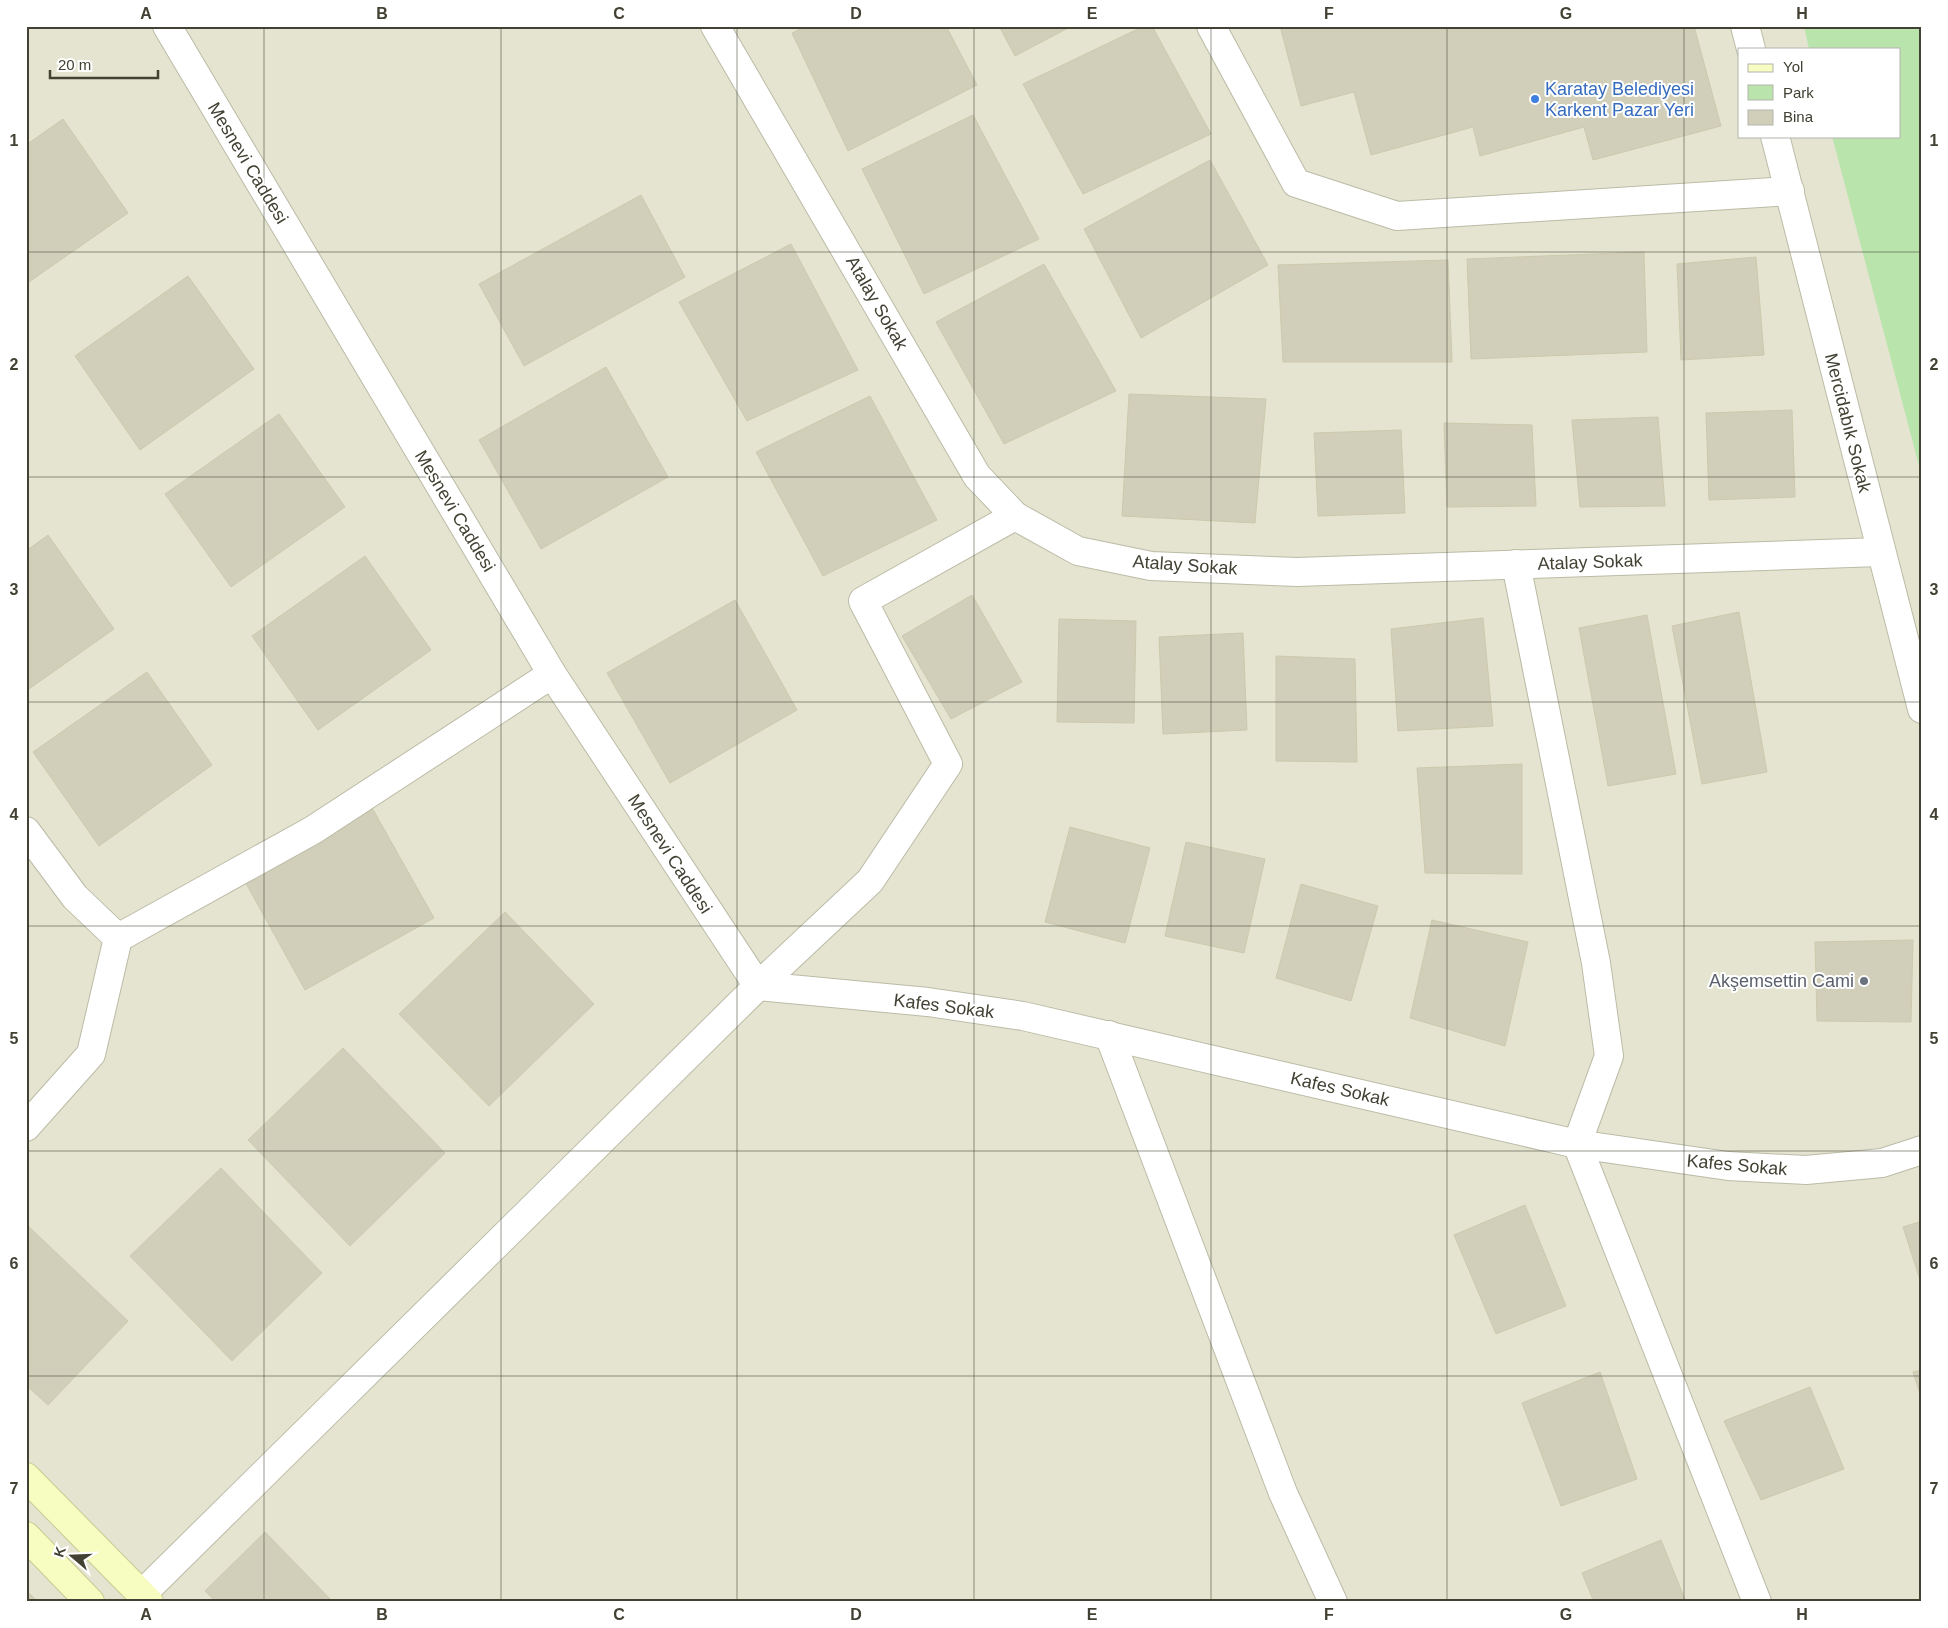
<svg xmlns="http://www.w3.org/2000/svg" width="1948" height="1628" font-family="Helvetica,sans-serif">
<style>
.residential{fill:#e4e4d1;fill-rule:evenodd}
.green{fill:#b9e4ac}
.building{fill:#d1cfb9;stroke:#ccc9ac}
.lines{fill:none;stroke-linecap:round;stroke-linejoin:round}
.minor-casing{stroke:#bbbba6;stroke-width:30}
.tertiary-casing{stroke:#bbbba6;stroke-width:30}
.secondary-casing{stroke:#c8cc92;stroke-width:30}
.minor{stroke:#fff;stroke-width:28}
.tertiary{stroke:#fff;stroke-width:28}
.secondary{stroke:#f7fcc1;stroke-width:28}
.grid{fill:none;stroke:#424133;stroke-width:1;stroke-opacity:0.55}
.shop-dot{fill:#3f7fe0;stroke:#fff;stroke-width:2}
.worship-dot{fill:#6b7280;stroke:#fff;stroke-width:2}
.labels{text-anchor:middle;stroke-width:4;stroke-linejoin:round;paint-order:stroke}
.shop-label{font-size:18px;fill:#366cbe;stroke:#fff;text-anchor:start}
.street-label{font-size:18px;fill:#424133;stroke:#fff}
.worship-label{font-size:18px;fill:#5b616d;stroke:#fff;text-anchor:end}
.neatline{fill:none;stroke:#424133;stroke-width:2}
.grid-label{font-size:16px;text-anchor:middle;font-weight:bold;fill:#424133}
</style>
<rect width="100%" height="100%" fill="#f0f0e2"/>
<!-- residential -->
<path class="residential" d="M26,26H1922V1602H26ZM1739,49H1899V136H1739Z"/>
<!-- green -->
<polygon class="green" points="1804,26 1922,26 1922,477 1832,136 1899,136 1899,49 1809,49"/>
<!-- building -->
<g class="building">
<polygon points="807,26 946,26 977,85 848,151 792,33"/>
<polygon points="999,26 1072,26 1015,56"/>
<polygon points="1144,26 1152,26 1211,134 1083,194 1023,84"/>
<polygon points="1280,26 1694,26 1721,126 1593,160 1584,127 1480,156 1473,127 1371,155 1354,92 1301,106"/>
<polygon points="973,115 1039,239 924,294 862,169"/>
<polygon points="63,119 128,213 26,284 26,145"/>
<polygon points="1210,160 1268,265 1141,338 1084,229"/>
<polygon points="641,195 685,277 524,366 479,284"/>
<polygon points="791,244 858,370 747,421 679,302"/>
<polygon points="1644,252 1647,352 1471,359 1467,259"/>
<polygon points="1756,257 1764,355 1681,360 1677,264"/>
<polygon points="1448,260 1452,362 1283,362 1278,265"/>
<polygon points="1044,264 1116,391 1004,444 936,322"/>
<polygon points="188,276 254,369 140,450 75,356"/>
<polygon points="606,367 668,477 541,549 479,440"/>
<polygon points="1129,394 1266,399 1255,523 1122,516"/>
<polygon points="870,396 937,520 823,576 756,452"/>
<polygon points="1792,410 1795,497 1709,500 1706,413"/>
<polygon points="279,414 345,507 231,587 165,494"/>
<polygon points="1658,417 1665,506 1580,507 1572,420"/>
<polygon points="1444,423 1532,425 1536,506 1447,507"/>
<polygon points="1401,430 1405,513 1318,516 1314,433"/>
<polygon points="48,535 114,629 26,691 26,551"/>
<polygon points="365,556 431,650 318,730 252,636"/>
<polygon points="972,595 1022,682 951,719 902,636"/>
<polygon points="735,600 797,710 670,783 607,673"/>
<polygon points="1739,612 1767,772 1702,784 1672,626"/>
<polygon points="1647,615 1676,774 1608,786 1579,628"/>
<polygon points="1483,618 1493,726 1398,731 1391,629"/>
<polygon points="1059,619 1136,621 1134,723 1057,722"/>
<polygon points="1243,633 1247,730 1163,734 1159,637"/>
<polygon points="1276,656 1355,659 1357,762 1276,761"/>
<polygon points="147,672 212,765 99,846 33,752"/>
<polygon points="1522,764 1522,874 1425,873 1417,768"/>
<polygon points="371,806 434,918 305,990 243,878"/>
<polygon points="1070,827 1150,848 1125,943 1045,922"/>
<polygon points="1186,842 1265,859 1244,953 1165,936"/>
<polygon points="1301,884 1378,906 1351,1001 1276,978"/>
<polygon points="505,912 594,1004 489,1106 399,1014"/>
<polygon points="1432,920 1528,942 1505,1046 1410,1018"/>
<polygon points="1913,940 1911,1022 1817,1021 1815,942"/>
<polygon points="343,1048 445,1153 350,1246 248,1140"/>
<polygon points="221,1168 322,1273 232,1361 130,1256"/>
<polygon points="1525,1205 1566,1306 1496,1334 1454,1235"/>
<polygon points="1922,1221 1922,1286 1903,1227"/>
<polygon points="26,1224 128,1321 48,1405 26,1385"/>
<polygon points="1922,1370 1922,1400 1913,1372"/>
<polygon points="1600,1372 1637,1479 1561,1506 1522,1403"/>
<polygon points="1810,1387 1844,1469 1761,1500 1724,1421"/>
<polygon points="265,1532 333,1602 216,1602 205,1591"/>
<polygon points="1661,1540 1686,1602 1594,1602 1582,1573"/>
<polygon points="26,1590 38,1602 26,1602"/>
</g>
<g class="lines">
<defs>
<g id="minor">
<polyline points="715,26 977,476 1015,516 1078,551 1151,566 1297,572 1880,552"/>
<polyline points="1211,26 1296,183 1397,216 1790,191"/>
<polyline points="1745,26 1751,49"/>
<polyline points="1775,136 1922,709"/>
<polyline points="1516,564 1596,963 1609,1056 1577,1144 1757,1602"/>
<polyline points="26,831 75,897 118,938"/>
<polyline points="758,986 928,1002 1023,1016 1577,1144 1728,1166 1806,1170 1882,1163 1922,1150"/>
<polyline points="1109,1035 1283,1493 1333,1602"/>
<polyline points="26,1127 91,1054 118,938 313,830 552,674"/>
<polyline points="142,1594 758,986 870,881 948,764 863,601 1015,516"/>
</g>
<polyline id="tertiary" points="167,26 552,674 758,986"/>
<g id="secondary">
<polyline points="26,1477 149,1602"/>
<polyline points="26,1536 90,1602"/>
</g>
</defs>
<!-- minor casing -->
<use href="#minor" class="minor-casing"/>
<!-- tertiary casing -->
<use href="#tertiary" class="tertiary-casing"/>
<!-- secondary casing -->
<use href="#secondary" class="secondary-casing"/>
<!-- minor -->
<use href="#minor" class="minor"/>
<!-- tertiary -->
<use href="#tertiary" class="tertiary"/>
<!-- secondary -->
<use href="#secondary" class="secondary"/>
</g>
<!-- grid -->
<path class="grid" d="M264,26V1602M501,26V1602M737,26V1602M974,26V1602M1211,26V1602M1447,26V1602M1684,26V1602M26,252H1922M26,477H1922M26,702H1922M26,926H1922M26,1151H1922M26,1376H1922"/>
<!-- markers -->
<circle class="shop-dot" cx="1535" cy="99" r="5"/>
<circle class="worship-dot" cx="1864" cy="981" r="5"/>
<g class="labels">
<!-- shop labels -->
<g class="shop-label">
<text x="1545" y="95">Karatay Belediyesi<tspan x="1545" dy="21">Karkent Pazar Yeri</tspan></text>
</g>
<!-- street labels -->
<g class="street-label">
<text transform="translate(248 163) rotate(59)" y="6">Mesnevi Caddesi</text>
<text transform="translate(877 303) rotate(60)" y="6">Atalay Sokak</text>
<text transform="translate(1848 423) rotate(76)" y="6">Mercidabık Sokak</text>
<text transform="translate(455 511) rotate(59)" y="6">Mesnevi Caddesi</text>
<text transform="translate(1590 562) rotate(-2)" y="6">Atalay Sokak</text>
<text transform="translate(1185 565) rotate(4)" y="6">Atalay Sokak</text>
<text transform="translate(670 854) rotate(57)" y="6">Mesnevi Caddesi</text>
<text transform="translate(944 1006) rotate(7)" y="6">Kafes Sokak</text>
<text transform="translate(1340 1089) rotate(13)" y="6">Kafes Sokak</text>
<text transform="translate(1737 1165) rotate(5)" y="6">Kafes Sokak</text>
</g>
<!-- worship labels -->
<g class="worship-label">
<text x="1854" y="987">Akşemsettin Cami</text>
</g>
</g>
<!-- border -->
<rect width="1948" height="1628" fill="none" stroke="#ffffff" stroke-width="55"/>
<!-- legend -->
<rect x="1738" y="48" width="162" height="90" fill="#ffffff" stroke="#b3b3ad"/>
<rect x="1748" y="64" width="25" height="8" fill="#f7fcc1" stroke="#b3b3ad"/>
<text x="1783" y="72" font-size="15" fill="#424133">Yol</text>
<rect x="1748" y="85" width="25" height="15" fill="#b9e4ac" stroke="#b3b3ad"/>
<text x="1783" y="98" font-size="15" fill="#424133">Park</text>
<rect x="1748" y="110" width="25" height="15" fill="#d1cfb9" stroke="#b3b3ad"/>
<text x="1783" y="122" font-size="15" fill="#424133">Bina</text>
<!-- north arrow -->
<g transform="translate(72 1556) rotate(289)" stroke="#ffffff" stroke-width="4" paint-order="stroke">
<path d="M0-4L9 19L0 12L-9 19Z" fill="#424133"/>
<text y="-8" font-size="14" font-weight="bold" text-anchor="middle" fill="#424133">K</text>
</g>
<!-- scale -->
<path d="M50 70v8h108v-8" fill="none" stroke="#424133" stroke-width="2.5"/>
<text x="58" y="70" font-size="15" fill="#424133" stroke="#ffffff" stroke-width="4" paint-order="stroke">20 m</text>
<rect x="28" y="28" width="1892" height="1572" class="neatline"/>
<g class="grid-label">
<text x="146" y="19">A</text>
<text x="382" y="19">B</text>
<text x="619" y="19">C</text>
<text x="856" y="19">D</text>
<text x="1092" y="19">E</text>
<text x="1329" y="19">F</text>
<text x="1566" y="19">G</text>
<text x="1802" y="19">H</text>
<text x="14" y="146">1</text>
<text x="1934" y="146">1</text>
<text x="14" y="370">2</text>
<text x="1934" y="370">2</text>
<text x="14" y="595">3</text>
<text x="1934" y="595">3</text>
<text x="14" y="820">4</text>
<text x="1934" y="820">4</text>
<text x="14" y="1044">5</text>
<text x="1934" y="1044">5</text>
<text x="14" y="1269">6</text>
<text x="1934" y="1269">6</text>
<text x="14" y="1494">7</text>
<text x="1934" y="1494">7</text>
<text x="146" y="1620">A</text>
<text x="382" y="1620">B</text>
<text x="619" y="1620">C</text>
<text x="856" y="1620">D</text>
<text x="1092" y="1620">E</text>
<text x="1329" y="1620">F</text>
<text x="1566" y="1620">G</text>
<text x="1802" y="1620">H</text>
</g>
</svg>
